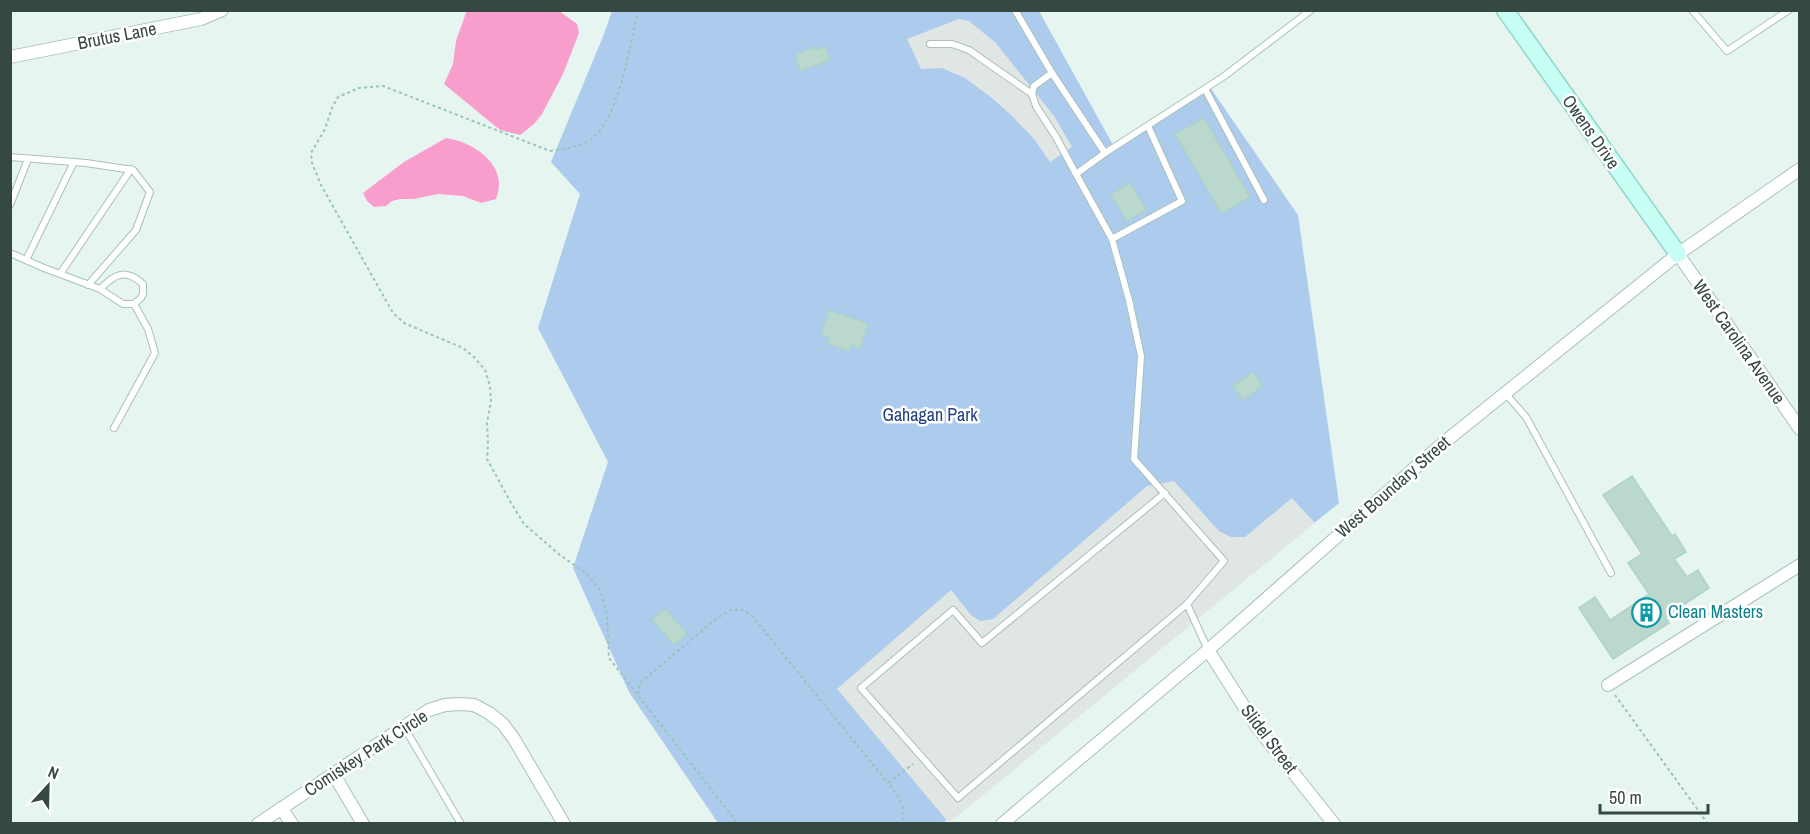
<svg xmlns="http://www.w3.org/2000/svg" width="1810" height="834" font-family="'Archivo Narrow',sans-serif">
<style>
.green{fill:#accbed}
.parking{fill:#dfe6e3}
.water{fill:#f79ecd}
.building{fill:#bbd8ce;stroke:#aed3c7;stroke-width:1.5}
.lines{fill:none;stroke-linecap:round;stroke-linejoin:round}
.lane-casing{stroke:#a8c1ba;stroke-width:8}
.street-casing{stroke:#a8c1ba;stroke-width:14}
.secondary-casing{stroke:#91d5c7;stroke-width:19}
.path{stroke:#98c4b7;stroke-width:2;stroke-dasharray:3 3;stroke-linecap:butt}
.lane{stroke:#fff;stroke-width:6}
.street{stroke:#fff;stroke-width:12}
.secondary{stroke:#c7fff5;stroke-width:16}
.labels{text-anchor:middle;stroke-width:5;stroke-linejoin:round;paint-order:stroke}
.street-label{font-size:18px;fill:#354942;stroke:#fff}
.park-label{font-size:18px;fill:#234080;stroke:#fff}
.culture-label{font-size:18px;fill:#0d838f;stroke:#fff;text-anchor:start}
</style>
<rect width="100%" height="100%" fill="#e7f5f1"/>
<!-- green -->
<polygon class="green" points="612,11 1039,11 1113,145 1207,83 1298,215 1339,503 943,823 718,823 629,692 573,568 608,462 538,328 580,194 551,162 604,34"/>
<!-- parking -->
<g class="parking">
<polygon points="959,19 969,21 996,43 1054,116 1072,147 1050,162 1034,139 1013,117 992,98 965,78 942,68 921,69 907,39"/>
<polygon points="1174,481 1219,531 1231,537 1245,537 1292,498 1315,523 949,823 837,689 951,590 971,615 980,621 993,619 1147,486"/>
</g>
<!-- water -->
<g class="water">
<polygon points="467,10 559,11 577,24 579,33 563,74 542,114 534,124 520,135 500,130 444,84 453,64 456,41"/>
<path d="M446,138C475,142 510,167 496,199L481,203L463,196L438,194L414,199H400L392,201L386,206L374,207L367,201L363,193L404,162Z"/>
</g>
<!-- building -->
<g class="building">
<polygon points="815,47 816,50 825,47 830,60 800,71 795,55"/>
<polygon points="1204,118 1250,197 1221,213 1175,134"/>
<polygon points="1130,183 1146,210 1127,221 1111,194"/>
<polygon points="829,310 868,324 860,348 851,345 849,351 828,344 830,338 821,335"/>
<polygon points="1253,372 1263,386 1242,400 1233,386"/>
<polygon points="1632,476 1672,536 1675,534 1686,552 1674,559 1687,577 1698,570 1709,588 1665,617 1669,623 1613,659 1579,608 1595,597 1610,620 1649,594 1628,563 1642,554 1603,495"/>
<polygon points="666,609 687,634 674,645 652,619"/>
</g>
<g class="lines">
<defs>
<g id="lane">
<polyline points="1015,10 1052,73 1105,153 1076,174 1112,239 1129,300 1141,356 1134,459 1224,561 1187,604 1208,650"/>
<polyline points="1692,10 1727,51 1789,10"/>
<polyline points="930,44 952,44 969,50 1032,94"/>
<polyline points="1052,73 1034,86 1032,94 1036,106 1056,137 1076,174"/>
<polyline points="1205,89 1264,200"/>
<polyline points="1105,153 1223,77 1311,10"/>
<polyline points="10,157 86,163 133,170 150,192 136,230 88,285"/>
<polyline points="10,205 28,159"/>
<polyline points="1112,239 1182,201 1148,126"/>
<path d="M10,253L44,268L100,289L123,304H134L141,298L143,294V284C125,268 115,274 100,289"/>
<polyline points="26,260 74,162"/>
<polyline points="60,274 131,169"/>
<polyline points="1505,393 1526,417 1611,573"/>
<polyline points="114,428 155,353 148,329 134,304"/>
<polyline points="1165,493 982,643 953,610 861,688 958,798 1187,604"/>
<polyline points="404,727 461,824"/>
</g>
<g id="street">
<polyline points="10,57 201,19 222,10"/>
<polyline points="1678,254 1800,429"/>
<polyline points="1208,650 1257,727 1334,824"/>
<polyline points="1608,685 1800,565"/>
<polyline points="333,773 363,824"/>
<polyline points="281,808 292,824"/>
<polyline points="258,824 429,710 445,705 459,704 474,705 489,713 503,724 514,739 564,824"/>
<polyline points="1002,824 1208,650 1442,444 1678,254 1800,169"/>
</g>
<polyline id="secondary" points="1505,10 1678,254"/>
</defs>
<!-- lane casing -->
<use href="#lane" class="lane-casing"/>
<!-- street casing -->
<use href="#street" class="street-casing"/>
<!-- secondary casing -->
<use href="#secondary" class="secondary-casing"/>
<!-- path -->
<g class="path">
<path d="M638,10C630,44 619,121 590,140C578,148 564,149 550,151L383,86L359,88L338,97L332,108L325,129L311,153L312,163L321,185L393,313L404,323L463,348L475,358L485,370L490,386L491,401L487,423L488,444L487,459L510,501L524,524L560,555L586,573L600,590L607,614L609,658L738,824"/>
<polyline points="638,694 640,683 716,619 730,610 740,609 746,612 753,617 888,783"/>
<polyline points="1615,695 1708,824"/>
<path d="M898,824L903,820C906,804 897,795 888,783L913,764"/>
</g>
<!-- lane -->
<use href="#lane" class="lane"/>
<!-- street -->
<use href="#street" class="street"/>
<!-- secondary -->
<use href="#secondary" class="secondary"/>
</g>
<!-- icons -->
<defs>
<symbol id="building-ring" viewBox="-11 -11 22 22"><circle r="9.5" fill="#fff" stroke="#0f9aa8" stroke-width="1.5"/><path d="M-4-6H4V6H1V3H-1V6H-4ZM-2.5-4.3h1.7v1.8h-1.7ZM.8-4.3h1.7v1.8H.8ZM-2.5-1h1.7V.8h-1.7ZM.8-1h1.7V.8H.8Z" fill="#0f9aa8"/></symbol>
</defs>
<g fill-rule="evenodd">
<use href="#building-ring" x="1630" y="596" width="33" height="33"/>
</g>
<g class="labels">
<!-- street labels -->
<g class="street-label">
<text transform="translate(117 36) rotate(-11)" y="6">Brutus Lane</text>
<text transform="translate(1591 132) rotate(55)" y="6">Owens Drive</text>
<text transform="translate(1739 342) rotate(55)" y="6">West Carolina Avenue</text>
<text transform="translate(1393 487) rotate(-41)" y="6">West Boundary Street</text>
<text transform="translate(1269 739) rotate(53)" y="6">Slidel Street</text>
<text transform="translate(366 753) rotate(-33)" y="6">Comiskey Park Circle</text>
</g>
<!-- park labels -->
<g class="park-label">
<text x="930" y="421">Gahagan Park</text>
</g>
<!-- culture labels -->
<g class="culture-label">
<text x="1668" y="618">Clean Masters</text>
</g>
</g>
<!-- border -->
<rect width="1810" height="834" fill="none" stroke="#354942" stroke-width="24"/>
<!-- north arrow -->
<g transform="translate(48 786) rotate(22)" stroke="#ffffff" stroke-width="4.5" paint-order="stroke">
<path d="M0-4.5L10 22L0 15L-10 22Z" fill="#354942"/>
<text y="-9" font-size="16" font-weight="bold" text-anchor="middle" fill="#354942">N</text>
</g>
<!-- scale -->
<path d="M1600 804v9h108v-9" fill="none" stroke="#354942" stroke-width="3"/>
<text x="1609" y="804" font-size="18" fill="#354942" stroke="#ffffff" stroke-width="4.5" paint-order="stroke">50 m</text>
</svg>
